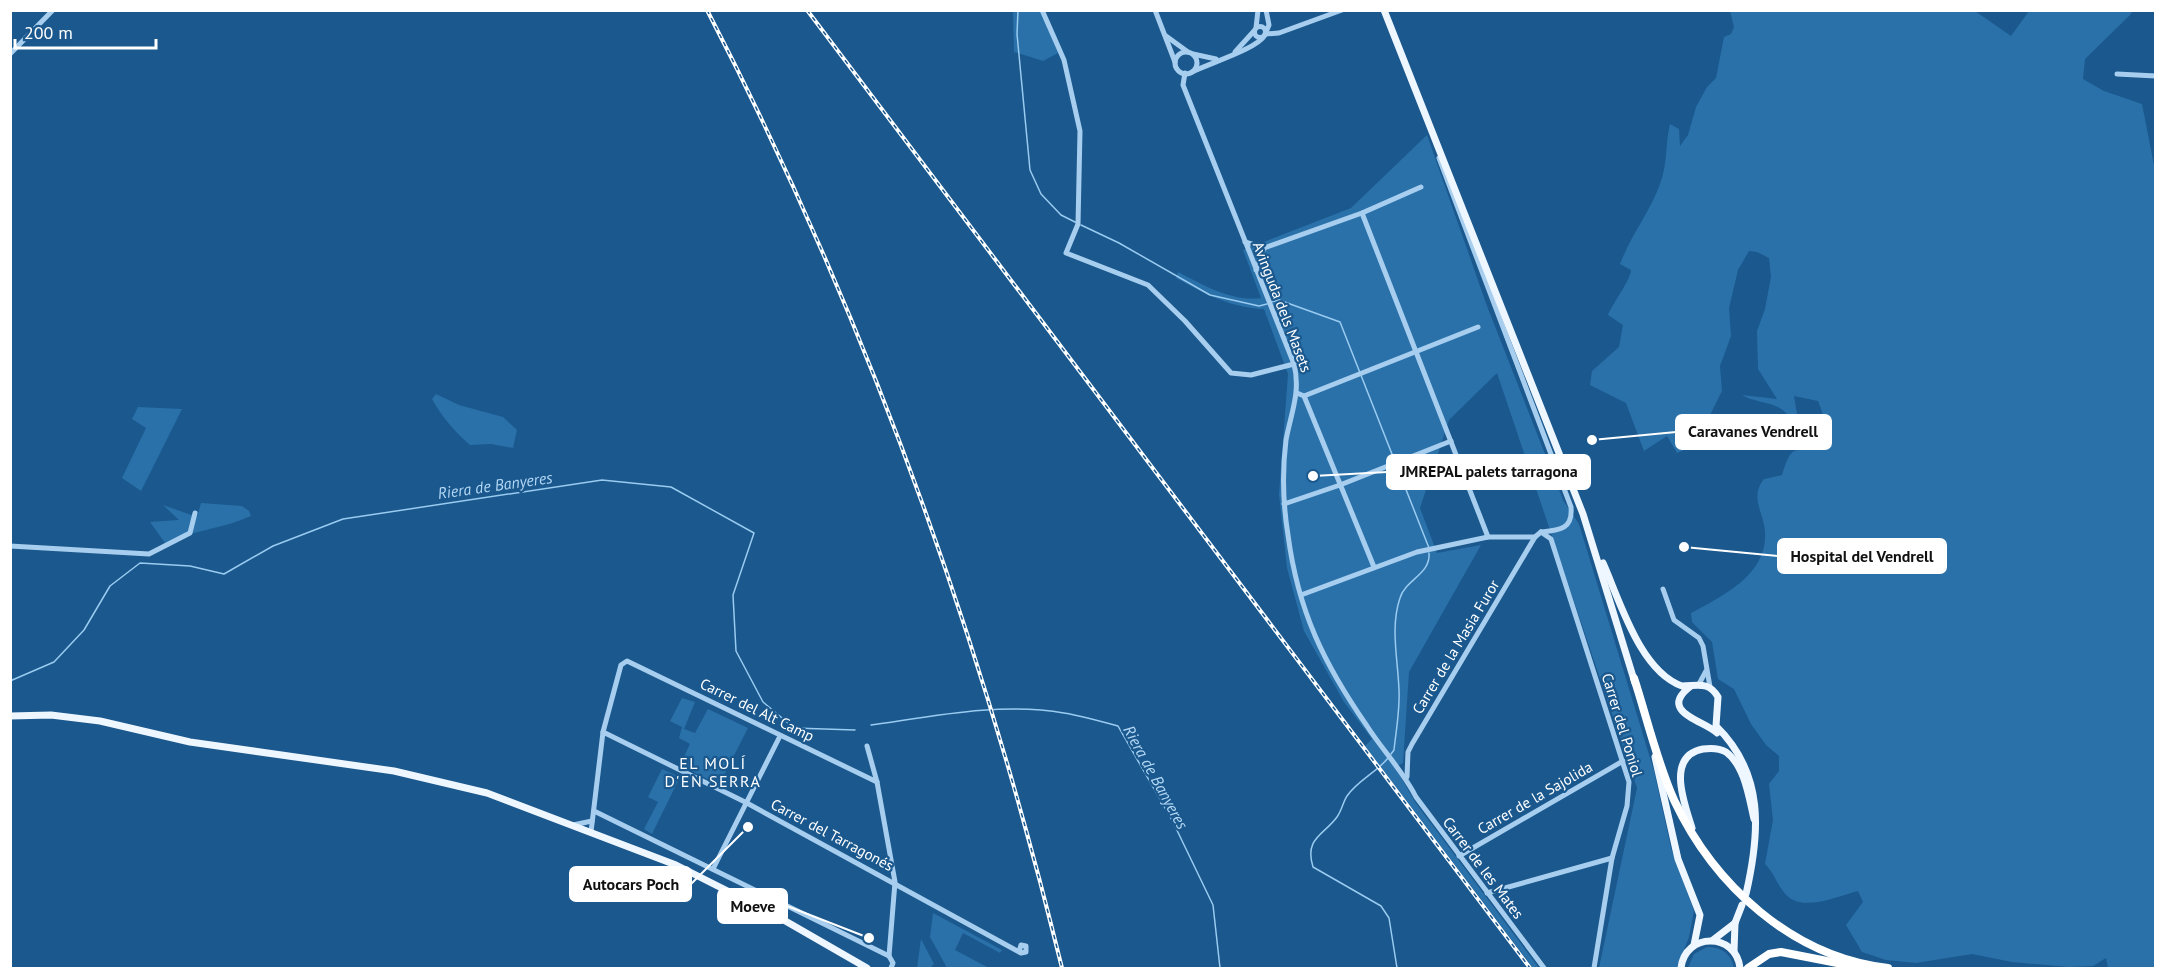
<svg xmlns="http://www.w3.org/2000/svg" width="2166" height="979" font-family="'PT Sans',sans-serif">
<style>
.green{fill:#2a71aa}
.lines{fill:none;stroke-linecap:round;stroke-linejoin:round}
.stream{stroke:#9acbf0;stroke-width:1.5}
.minor{stroke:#a7ceee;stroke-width:5}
.major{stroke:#eef6ff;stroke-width:7}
.highway{stroke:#fff;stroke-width:8}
.rail-casing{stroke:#fff;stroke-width:4}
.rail{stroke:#1a588e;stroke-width:1.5;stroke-dasharray:4.5;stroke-linecap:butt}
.labels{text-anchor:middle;stroke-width:4.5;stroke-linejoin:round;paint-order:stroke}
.street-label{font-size:15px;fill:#fff;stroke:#1a588e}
.water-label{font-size:16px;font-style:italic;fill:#b3d8f5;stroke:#1a588e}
.neighbourhood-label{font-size:16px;letter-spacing:1.5px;fill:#fff;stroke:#1a588e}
.leader{fill:none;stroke:#fff;stroke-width:2}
.callout-dot{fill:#fff;stroke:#1a588e;stroke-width:2}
.callout{fill:#fff;stroke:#fff;stroke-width:2}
.callout-label{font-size:16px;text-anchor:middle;font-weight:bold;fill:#111}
</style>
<rect width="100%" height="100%" fill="#1a588e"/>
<!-- green -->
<g class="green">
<polygon points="1013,11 1041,11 1058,53 1043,61 1014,52"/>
<path d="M1730,11H1975L2011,36L2029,11H2132L2131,14L2085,59L2083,79L2104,91L2142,104L2155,170V968H2108L2106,958L2093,966L2069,967L2012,962L1972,954L1916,963L1886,960L1862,952L1846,925L1863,902L1858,891C1837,896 1799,915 1783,891C1776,882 1774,873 1765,864L1773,820L1769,784L1779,771V756L1766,745L1751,724L1734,689L1718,679L1712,642L1692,622L1691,613C1723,596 1768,574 1765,532C1764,512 1749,498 1764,479L1782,475C1793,441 1793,454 1822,445C1828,431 1824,415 1818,401L1794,396L1799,426L1797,437L1795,438C1793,432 1793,425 1790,419C1782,401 1756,404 1742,395L1777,399L1758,369L1757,331L1765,309L1771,277L1769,258L1757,252L1749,251L1738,270L1729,308L1731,336L1720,366L1722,391L1695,445L1677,453L1667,436L1644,451L1626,403L1590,385L1592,371L1619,347L1623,325L1608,315C1613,303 1631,279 1631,270L1620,264C1631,235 1650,212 1660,184C1668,163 1665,144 1670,124L1679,129L1680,146L1688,135L1696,107L1707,87L1716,78L1724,37L1731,34L1734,27Z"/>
<path d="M1427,135L1487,306L1563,500L1579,524L1654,771L1671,848L1694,911L1689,937L1677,968H1599L1637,788L1497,373L1449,420L1420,508L1437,553L1481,545L1409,672L1403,763L1395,767L1415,802L1539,968H1533L1365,746L1372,739L1344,702L1304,631L1287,568L1279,494L1288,374L1264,309C1231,308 1203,293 1176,278L1178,272C1203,285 1232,302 1261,298L1243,250L1351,208Z"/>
<path d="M436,394L459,405L503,417L517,430L513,448L491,444L470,445C454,431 442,417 432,399Z"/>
<polygon points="138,407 182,409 141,491 122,478 146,428 132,419"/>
<path d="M201,503L242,506L249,511L251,516C223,529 193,530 165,543L150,522L179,520L163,505L197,517Z"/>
<polygon points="682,698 695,702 684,729 695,733 708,709 748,728 719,785 680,765 690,744 679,738 682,727 670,721"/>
<polygon points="662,769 680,777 652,834 644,829 658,802 648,797"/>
<polygon points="933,913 1002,950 1000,953 963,933 955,950 989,968 947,968 930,937"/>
<polygon points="921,939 934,964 930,968 917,968"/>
<path d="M1707,947C1722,947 1731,954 1734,968H1688L1694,954Z"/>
</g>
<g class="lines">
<!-- stream -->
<g class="stream">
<polyline points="1018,10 1017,34 1030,170 1041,194 1061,215 1077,223"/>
<polyline points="1081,225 1119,243 1210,295 1259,306 1267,304"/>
<polyline points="1271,302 1279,300 1340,322 1429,548"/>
<polyline points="10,681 54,662 84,630 110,586 140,563 190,566 224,574 273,546 343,519 602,480 671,487 754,533 733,595 736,651 763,702 794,728 855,730"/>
<path d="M871,725C934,716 1001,702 1064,713C1082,716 1100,721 1118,726L1173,822L1213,905L1220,968"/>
<path d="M1391,754L1394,750C1396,731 1400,710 1399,690C1398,660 1390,627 1400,598C1405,580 1431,574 1429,553"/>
<path d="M1388,758C1377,772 1357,781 1347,796C1343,802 1342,810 1337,817C1324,835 1304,838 1313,867L1381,906L1389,918L1397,968"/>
</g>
<!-- minor -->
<g class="minor">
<polyline points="1042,10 1064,60 1080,131 1078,224 1066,253 1148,285 1185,321 1231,373 1251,375 1294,364"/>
<polyline points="1155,10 1175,62"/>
<circle cx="1260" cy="32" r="5.5"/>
<polyline points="1256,28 1258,10"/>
<polyline points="1266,32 1269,25 1266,10"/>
<polyline points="1265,34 1279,33 1342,10"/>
<polyline points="1166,36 1188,52"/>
<polyline points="1235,52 1254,31"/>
<circle cx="1186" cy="63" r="11"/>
<polyline points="10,54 53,10"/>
<polyline points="1193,54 1216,59"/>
<path d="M1192,72C1210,63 1257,49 1265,35"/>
<path d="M1185,73L1183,85L1294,364C1301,392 1291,413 1286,440C1282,472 1283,504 1288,535C1298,611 1324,664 1367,726C1383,751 1403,771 1416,797L1544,968"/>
<polyline points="2117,74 2156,76"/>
<path d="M1439,158L1571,507C1573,529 1560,530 1541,532"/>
<polyline points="1362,213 1488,537"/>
<polyline points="1245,242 1264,248 1362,213 1421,187"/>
<polyline points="1256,270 1264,248"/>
<polyline points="1297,393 1304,396 1374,567"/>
<polyline points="1304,396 1478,327"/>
<polyline points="1284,504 1340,485 1451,441"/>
<polyline points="1541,532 1551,539 1629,782 1627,806 1612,858 1594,968"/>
<polyline points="10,546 149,554 190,533 195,513"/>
<polyline points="1663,589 1674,620 1699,638 1703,646 1710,687"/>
<polyline points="1301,595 1417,552 1488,537 1535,537"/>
<polyline points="1699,684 1706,671"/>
<polyline points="603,732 745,802 1021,953 1026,952 1026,946 1021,945 1019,952"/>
<polyline points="867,746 877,782 895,882 889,956 893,963 891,968"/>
<polyline points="1407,777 1408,752 1412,744 1535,537 1541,532"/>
<polyline points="594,811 889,956"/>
<polyline points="573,825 592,821"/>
<polyline points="591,832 603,732 621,665 627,661 877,782"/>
<polyline points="1459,856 1623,761"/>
<polyline points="713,869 780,736"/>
<polyline points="1487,893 1612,858"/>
</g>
<!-- major -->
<g class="major">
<polyline points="1384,10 1583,514 1635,683"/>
<path d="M1603,563C1620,601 1640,671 1682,686C1698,686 1709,681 1718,697L1716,726C1765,774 1760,833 1746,894"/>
<path d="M1691,686C1656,712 1706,721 1717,733"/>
<polyline points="10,716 51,715 100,721 190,742 394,771 487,793 676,865 775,915 867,968"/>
<polyline points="1655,757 1678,859 1700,915 1694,945"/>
<path d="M1692,828C1685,805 1665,756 1703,749C1710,748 1719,748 1726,752C1745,766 1749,798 1754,819"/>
<polyline points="1713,940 1735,923"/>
<polyline points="1734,951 1735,923 1742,905"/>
<path d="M1681,968C1685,932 1736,932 1740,968"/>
</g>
<!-- highway -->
<g class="highway">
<path d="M1634,678C1647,718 1657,762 1674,800C1714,885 1792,957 1888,968"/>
<polyline points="1748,968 1769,954 1781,952 1863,968"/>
</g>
<defs>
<g id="rail">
<path d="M707,10C865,314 981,637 1062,968"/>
<polyline points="807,10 1530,968"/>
</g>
</defs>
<!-- rail casing -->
<use href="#rail" class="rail-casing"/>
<!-- rail -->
<use href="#rail" class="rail"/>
</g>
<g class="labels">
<!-- street labels -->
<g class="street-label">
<text transform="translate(1282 307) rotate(69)" y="5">Avinguda dels Masets</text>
<text transform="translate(1456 647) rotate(-59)" y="5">Carrer de la Masia Furor</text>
<text transform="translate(757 710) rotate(26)" y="5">Carrer del Alt Camp</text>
<text transform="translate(1622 725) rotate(73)" y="5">Carrer del Poniol</text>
<text transform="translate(1535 798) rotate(-30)" y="5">Carrer de la Sajolida</text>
<text transform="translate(832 835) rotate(28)" y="5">Carrer del Tarragonés</text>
<text transform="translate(1483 868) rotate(53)" y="5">Carrer de les Mates</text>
</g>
<!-- water labels -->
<g class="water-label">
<text transform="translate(495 485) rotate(-8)" y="6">Riera de Banyeres</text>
<text transform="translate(1156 777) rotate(61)" y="6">Riera de Banyeres</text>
</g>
<!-- neighbourhood labels -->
<g class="neighbourhood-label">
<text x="713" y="769">EL MOLÍ<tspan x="713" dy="18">D'EN SERRA</tspan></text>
</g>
</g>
<!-- callouts -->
<path class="leader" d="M1592 440L1676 432M1313 476L1387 472M1684 547L1778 556M748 827L691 884M869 938L787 906"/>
<g class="callout-dot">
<circle cx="1592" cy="440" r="6"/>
<circle cx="1313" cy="476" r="6"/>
<circle cx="1684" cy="547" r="6"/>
<circle cx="748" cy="827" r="6"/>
<circle cx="869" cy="938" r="6"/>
</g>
<g class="callout">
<rect x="1676" y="415" width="155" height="34" rx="6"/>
<rect x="1387" y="455" width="203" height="34" rx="6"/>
<rect x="1778" y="539" width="168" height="34" rx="6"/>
<rect x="570" y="867" width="121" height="34" rx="6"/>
<rect x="718" y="889" width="69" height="34" rx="6"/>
</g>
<g class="callout-label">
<text x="1753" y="437">Caravanes Vendrell</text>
<text x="1489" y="477">JMREPAL palets tarragona</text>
<text x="1862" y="562">Hospital del Vendrell</text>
<text x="631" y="890">Autocars Poch</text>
<text x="753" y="912">Moeve</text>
</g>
<!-- border -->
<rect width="2166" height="979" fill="none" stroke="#ffffff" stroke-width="24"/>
<!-- scale -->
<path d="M15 39v9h141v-9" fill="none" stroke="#ffffff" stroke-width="3"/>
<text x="24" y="39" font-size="18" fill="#ffffff" stroke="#1a588e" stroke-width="4.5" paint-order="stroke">200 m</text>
</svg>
